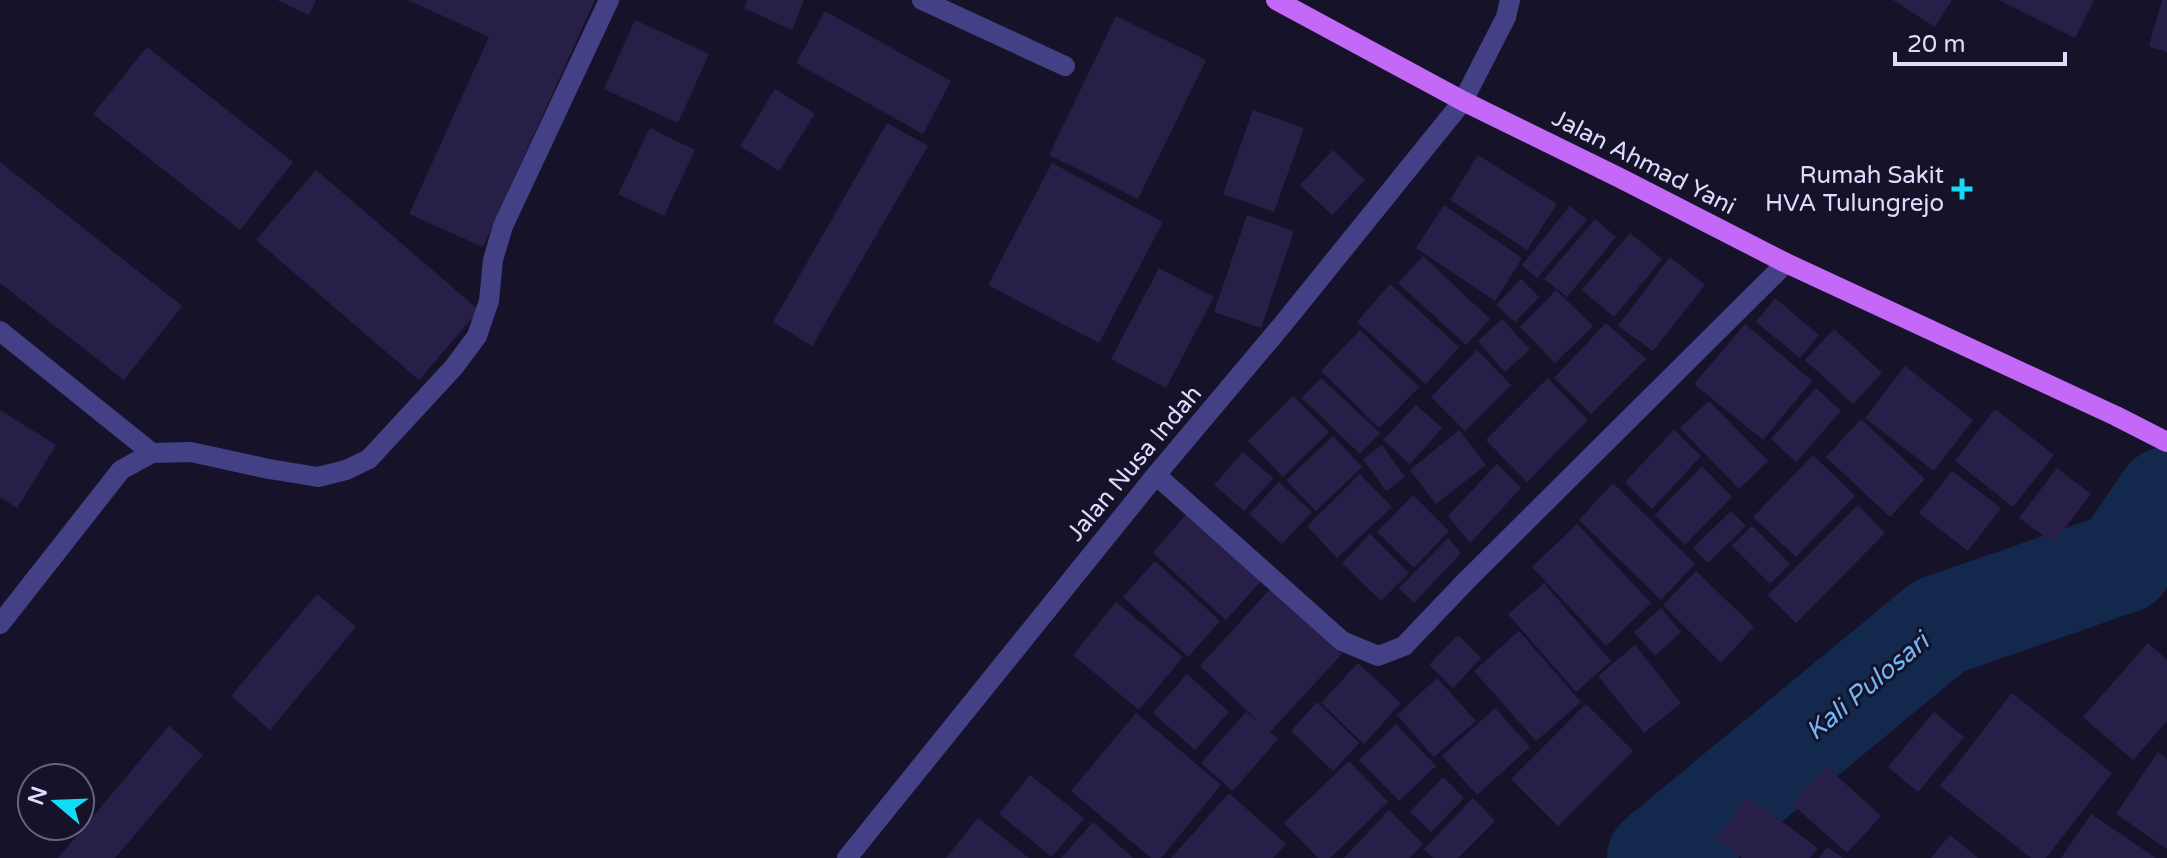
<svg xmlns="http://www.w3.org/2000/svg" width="2167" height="858" font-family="'Varela Round',sans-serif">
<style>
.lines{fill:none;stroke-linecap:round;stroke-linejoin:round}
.river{stroke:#12284d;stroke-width:102}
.building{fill:#281f49}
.minor{stroke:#434085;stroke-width:20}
.major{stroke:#c368f7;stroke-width:20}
.poi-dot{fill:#12dbf3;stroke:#161229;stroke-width:3}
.labels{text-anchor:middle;stroke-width:6;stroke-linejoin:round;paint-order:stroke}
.street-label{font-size:24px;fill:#e0dbfd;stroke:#161229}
.poi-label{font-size:24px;fill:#e0dbfd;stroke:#161229;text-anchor:end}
.water-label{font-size:26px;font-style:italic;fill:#6fb7f8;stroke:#161229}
</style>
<rect width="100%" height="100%" fill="#161229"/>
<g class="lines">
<!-- river -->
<polyline class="river" points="1658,858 1939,626 2123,562 2167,498"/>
</g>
<!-- building -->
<g class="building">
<polygon points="277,0 316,0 309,15"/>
<polygon points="408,0 595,0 483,247 409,214 489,37"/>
<polygon points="748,0 804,0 792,30 744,8"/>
<polygon points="1893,0 1952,0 1935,27"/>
<polygon points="1999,0 2094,0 2075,38"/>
<polygon points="2162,0 2167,0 2167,52 2149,46"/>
<polygon points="825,11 951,81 923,134 796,63"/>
<polygon points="1116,16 1206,60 1138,199 1049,155"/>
<polygon points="635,20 709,54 678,123 604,89"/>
<polygon points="147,47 293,162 240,230 93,114"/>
<polygon points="775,89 815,114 779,171 740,146"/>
<polygon points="1253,110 1304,128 1274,212 1223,194"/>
<polygon points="887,123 928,146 812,346 773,322"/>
<polygon points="650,128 695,150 664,216 618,194"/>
<polygon points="1333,150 1365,180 1332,215 1300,185"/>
<polygon points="1478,155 1557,204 1527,250 1450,200"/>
<polygon points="0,162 182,306 124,380 0,283"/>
<polygon points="1052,163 1163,222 1099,343 988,285"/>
<polygon points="316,170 479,310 419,380 256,240"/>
<polygon points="1444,205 1522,258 1495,301 1416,248"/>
<polygon points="1570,206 1587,220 1537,278 1522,265"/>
<polygon points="1247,215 1294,231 1261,328 1214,312"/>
<polygon points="1595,219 1616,237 1567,297 1544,279"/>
<polygon points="1630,233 1662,259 1614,317 1582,290"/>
<polygon points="1423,256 1490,319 1466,345 1398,283"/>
<polygon points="1670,257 1705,285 1653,351 1618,326"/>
<polygon points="1159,268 1214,297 1166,388 1111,359"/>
<polygon points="1521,279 1539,297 1515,322 1496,305"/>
<polygon points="1390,284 1459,347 1426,384 1357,322"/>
<polygon points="1556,290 1593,326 1555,363 1520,327"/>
<polygon points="1775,298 1819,335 1800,358 1756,322"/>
<polygon points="1502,319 1530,349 1505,372 1478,341"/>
<polygon points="1606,323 1646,359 1591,414 1554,378"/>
<polygon points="1745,324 1812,381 1763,440 1694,384"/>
<polygon points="1834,329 1882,373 1853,404 1805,360"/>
<polygon points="1360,330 1419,387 1379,428 1321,371"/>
<polygon points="1477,350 1511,385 1465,431 1431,397"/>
<polygon points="1905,366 1973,420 1934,471 1865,418"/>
<polygon points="1321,378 1380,433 1360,454 1302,398"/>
<polygon points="1548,378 1588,420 1527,482 1486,440"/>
<polygon points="1816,388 1841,411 1796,462 1771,439"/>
<polygon points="1293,396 1329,432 1283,477 1248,441"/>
<polygon points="1709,401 1768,461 1739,489 1680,428"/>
<polygon points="1416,405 1442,428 1410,464 1383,440"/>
<polygon points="1995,409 2054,455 2013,507 1955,461"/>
<polygon points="0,410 56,445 17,508 0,497"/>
<polygon points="1861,419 1925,479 1890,517 1826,457"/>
<polygon points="1459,430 1486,465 1436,504 1410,470"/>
<polygon points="1674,430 1701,456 1652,509 1625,482"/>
<polygon points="1333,436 1362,467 1316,511 1286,480"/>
<polygon points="1382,445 1405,477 1386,491 1363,459"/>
<polygon points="1243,452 1273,478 1244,511 1214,485"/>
<polygon points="1813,455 1855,496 1796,557 1753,517"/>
<polygon points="1497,464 1521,488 1470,543 1448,516"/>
<polygon points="1702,466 1732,497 1685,545 1655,515"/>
<polygon points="2057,468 2091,494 2053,543 2019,518"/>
<polygon points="1952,471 2001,508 1968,551 1919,513"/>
<polygon points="1360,474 1392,507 1337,558 1307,526"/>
<polygon points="1279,482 1312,512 1282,544 1249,514"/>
<polygon points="1613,483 1695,564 1661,600 1579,520"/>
<polygon points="1413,495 1449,531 1414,568 1377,532"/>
<polygon points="1858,505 1885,533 1796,623 1768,595"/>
<polygon points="1731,511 1746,526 1708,563 1693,548"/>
<polygon points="1187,513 1262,580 1226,620 1153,553"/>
<polygon points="1577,524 1651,603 1606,646 1532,567"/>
<polygon points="1752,526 1790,564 1770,584 1732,546"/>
<polygon points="1370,534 1409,573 1381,601 1342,563"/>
<polygon points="1448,538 1461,553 1414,603 1399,588"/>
<polygon points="1155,561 1220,621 1188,657 1123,597"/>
<polygon points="1696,571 1754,627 1721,663 1663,605"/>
<polygon points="1544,583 1611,661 1576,692 1508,614"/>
<polygon points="1271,588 1342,654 1270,732 1278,739 1233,791 1201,763 1246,712 1260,723 1200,666"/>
<polygon points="317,594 356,627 270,730 231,696"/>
<polygon points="1116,602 1183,657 1139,710 1073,655"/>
<polygon points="1661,608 1681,632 1655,656 1634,632"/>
<polygon points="1519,631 1581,702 1536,741 1474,671"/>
<polygon points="1458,635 1481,658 1453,688 1429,665"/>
<polygon points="2148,643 2167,660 2167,721 2133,760 2083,717"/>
<polygon points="1635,645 1681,703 1644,733 1598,676"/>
<polygon points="1358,663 1401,703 1364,744 1321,703"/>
<polygon points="1187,674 1229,712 1195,750 1153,713"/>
<polygon points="1437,678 1476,721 1434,757 1397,715"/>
<polygon points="2012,693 2112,773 2046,858 2031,858 1940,786"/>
<polygon points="1317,702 1359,743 1333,771 1291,731"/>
<polygon points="1586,704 1633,751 1558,826 1511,779"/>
<polygon points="1495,708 1530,747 1477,795 1442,756"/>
<polygon points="1934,712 1964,737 1918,792 1888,767"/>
<polygon points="1136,713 1221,785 1161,858 1151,858 1071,791"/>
<polygon points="1396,724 1436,766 1399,801 1359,760"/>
<polygon points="169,726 203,755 115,858 58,858"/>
<polygon points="2158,752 2167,759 2167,849 2116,814"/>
<polygon points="1349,761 1388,802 1330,858 1318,858 1284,823"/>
<polygon points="1826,766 1881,816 1847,853 1792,804"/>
<polygon points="1030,775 1084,818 1052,857 999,814"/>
<polygon points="1443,777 1464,798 1431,832 1410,812"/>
<polygon points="1229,793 1286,844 1273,858 1171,858"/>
<polygon points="1747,796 1818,848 1810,858 1742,858 1716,839"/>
<polygon points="1473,798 1495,821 1458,858 1433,858 1424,849"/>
<polygon points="1389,810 1423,844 1410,858 1344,858"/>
<polygon points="2091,814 2156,858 2061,858"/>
<polygon points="978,818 1029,858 946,858"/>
<polygon points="1093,822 1133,858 1061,858"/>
<polygon points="1950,835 1978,858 1931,858"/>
<polygon points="1827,847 1843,858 1819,858"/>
</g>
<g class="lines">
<!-- minor -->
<g class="minor">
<polyline points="922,0 1065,66"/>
<polyline points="0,331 152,453"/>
<polyline points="1156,475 1342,641 1378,656 1404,646 1466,581 1786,263"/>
<polyline points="0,624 121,470 152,453 191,452 269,469 318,477 346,470 369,459 454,367 477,336 489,301 493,260 503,226 609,0"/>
<polyline points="847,858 1156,475 1283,324 1463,101 1506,17 1510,0"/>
</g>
<!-- major -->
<polyline class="major" points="1276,0 1463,101 1620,178 1786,263 2116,416 2167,442"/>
</g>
<!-- markers -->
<path class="poi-dot" d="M1958 177h8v8h8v8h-8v8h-8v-8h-8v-8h8z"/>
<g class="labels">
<!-- street labels -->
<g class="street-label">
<text transform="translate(1644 162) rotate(27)" y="8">Jalan Ahmad Yani</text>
<text transform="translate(1134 463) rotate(-50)" y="8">Jalan Nusa Indah</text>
</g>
<!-- poi labels -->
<g class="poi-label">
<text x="1944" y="183">Rumah Sakit<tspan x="1944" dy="28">HVA Tulungrejo</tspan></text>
</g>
<!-- water labels -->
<g class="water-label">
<text transform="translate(1867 686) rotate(-40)" y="9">Kali Pulosari</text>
</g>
</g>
<!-- north arrow -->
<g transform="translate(56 802) rotate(289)"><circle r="38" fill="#161229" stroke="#67627e" stroke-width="2"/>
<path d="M0-6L14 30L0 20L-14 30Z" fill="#12dbf3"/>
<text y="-12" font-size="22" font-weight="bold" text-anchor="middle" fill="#e0dbfd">N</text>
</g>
<!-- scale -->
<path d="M1895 52v12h170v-12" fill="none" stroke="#e0dbfd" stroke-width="4"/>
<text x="1907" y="52" font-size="24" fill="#e0dbfd" stroke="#161229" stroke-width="6" paint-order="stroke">20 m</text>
</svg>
